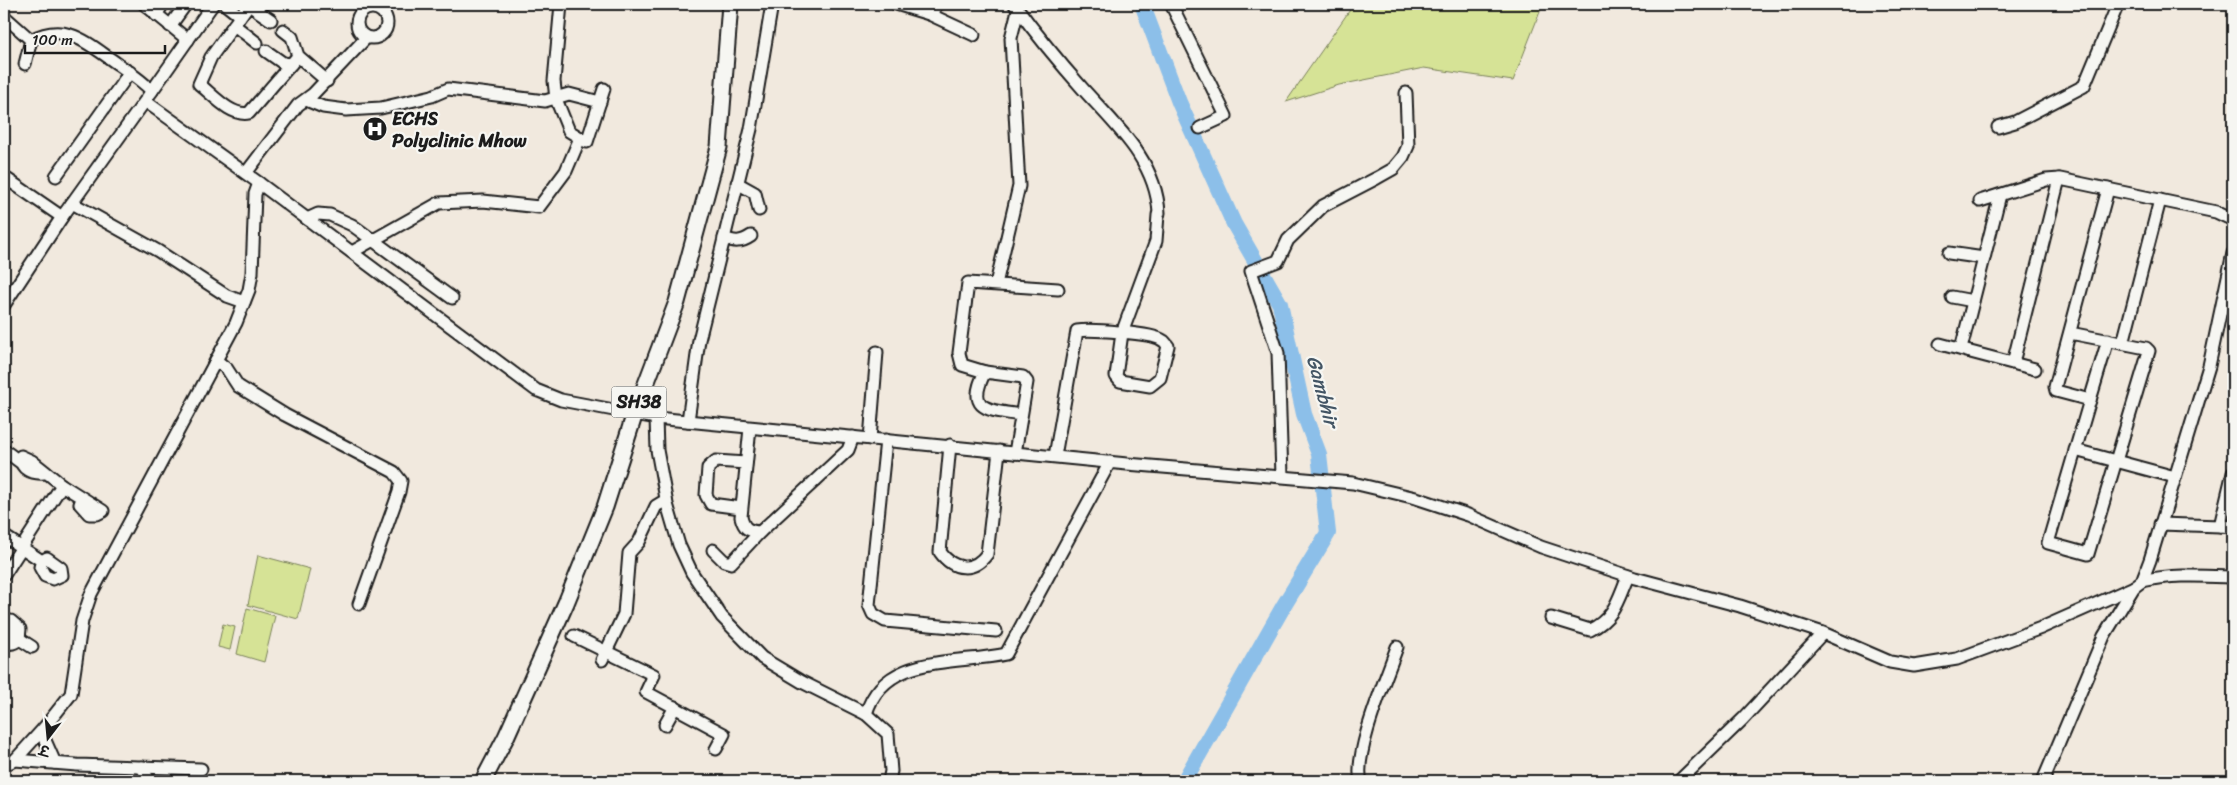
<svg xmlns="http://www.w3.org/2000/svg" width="2237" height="785" font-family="Sriracha,'Playpen Sans Deva',sans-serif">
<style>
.green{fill:#d6e396;stroke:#798059}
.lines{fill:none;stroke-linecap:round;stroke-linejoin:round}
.river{stroke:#8cbfe9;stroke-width:16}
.minor-casing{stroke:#1c1c1c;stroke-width:15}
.major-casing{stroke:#1c1c1c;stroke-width:19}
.minor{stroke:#f6f6f2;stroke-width:11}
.major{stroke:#f6f6f2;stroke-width:15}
.labels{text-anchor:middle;stroke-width:4.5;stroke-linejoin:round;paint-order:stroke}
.shield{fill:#f6f6f2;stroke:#5d5d5c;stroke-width:1}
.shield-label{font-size:18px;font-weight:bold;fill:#1c1c1c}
.poi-label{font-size:19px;font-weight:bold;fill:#1c1c1c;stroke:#f6f6f2;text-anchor:start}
.water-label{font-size:20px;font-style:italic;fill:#435564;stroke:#f6f6f2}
</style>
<rect width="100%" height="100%" fill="#f1e9de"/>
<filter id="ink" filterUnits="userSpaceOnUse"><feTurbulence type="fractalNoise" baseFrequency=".02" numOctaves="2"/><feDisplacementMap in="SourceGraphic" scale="10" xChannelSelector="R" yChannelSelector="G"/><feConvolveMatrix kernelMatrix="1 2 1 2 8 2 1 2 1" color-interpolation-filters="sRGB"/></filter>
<g filter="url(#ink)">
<!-- green -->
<g class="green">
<polygon points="1354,4 1543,4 1513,81 1424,68 1339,85 1286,102"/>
<polygon points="258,555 310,569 298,619 248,605"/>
<polygon points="247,608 275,616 264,662 237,654"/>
<polygon points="223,624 235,627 230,650 218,647"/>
</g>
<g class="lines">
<!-- river -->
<polyline class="river" points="1142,4 1179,102 1234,224 1280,304 1304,414 1319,454 1328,533 1283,607 1184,781"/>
<defs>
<g id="minor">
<polyline points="144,4 188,40"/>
<path d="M249,4L211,57L199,84C212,94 231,117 249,113L298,56"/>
<polyline points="561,4 554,81 556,99 569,131 587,142 604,89"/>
<polyline points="896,4 929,14 974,35"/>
<polyline points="1171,4 1226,116 1200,128"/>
<polyline points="226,5 240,16"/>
<polyline points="249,5 271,20"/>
<path d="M1015,5C1036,34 1059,62 1083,89C1116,126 1156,160 1159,213"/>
<circle cx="372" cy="23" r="15"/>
<polyline points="929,14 938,4"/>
<polyline points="156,15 163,4"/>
<path d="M4,16L31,40C64,22 85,41 112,60C126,70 140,79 152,91"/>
<polyline points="234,25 257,43"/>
<polyline points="170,26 186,4"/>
<polyline points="283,30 292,37 298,56 327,81"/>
<polyline points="266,51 283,63 291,64"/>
<polyline points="25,64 31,40"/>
<polyline points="147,98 213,4"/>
<polyline points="306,100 323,107 346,110 381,108 432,96 448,89 545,101 569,94 600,102"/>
<polyline points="1998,127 2015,122 2084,86 2118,4"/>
<polyline points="246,173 298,105 313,94 366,38"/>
<polyline points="56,176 130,72"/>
<polyline points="4,177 62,217 145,101 259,183 536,390 561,400 656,418 657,450 667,504 679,545 692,573 722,617 762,658 802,682 866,714 888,734 891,771 889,781"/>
<polyline points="737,183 755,193 759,210"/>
<polyline points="1980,201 2046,180 2060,179 2216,212 2233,220"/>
<polyline points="72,203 158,251 227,296 244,302"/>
<polyline points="307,219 318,214 330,215 352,225 452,298"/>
<path d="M724,238C734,242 741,243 751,236"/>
<polyline points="352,252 439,203 483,201 539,207 566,171 580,138"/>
<polyline points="1949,253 1984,258"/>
<polyline points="996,284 1019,186 1011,38 1018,10"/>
<polyline points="1952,297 1973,301"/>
<polyline points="4,305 62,217"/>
<polyline points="2070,333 2146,348 2149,351 2088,554 2048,543 2090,400 2056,391 2055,387 2108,189"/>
<polyline points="2123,343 2160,200"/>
<polyline points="1940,344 2035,369"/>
<polyline points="1961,349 2000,195"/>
<polyline points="216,360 227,369 238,386 285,415 394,472 401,481 399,492 359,604"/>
<polyline points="2013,363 2059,179"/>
<polyline points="985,372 962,365 959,353 968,283 1058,289"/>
<polyline points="2090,400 2108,340"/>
<polyline points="656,418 1127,464 1353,483 1416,498 1468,515 1541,547 1635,578 1740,606 1823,633 1743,719 1679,781"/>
<polyline points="688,421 699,340 751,129 772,4"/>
<path d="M750,428L741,517C744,529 748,531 760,532L848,450L853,437"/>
<polyline points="870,439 877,352"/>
<polyline points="886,440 869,605 873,614 885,621 996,631"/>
<path d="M950,445L940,552C953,570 973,573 987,554L999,451"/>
<polyline points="4,450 20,462"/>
<polyline points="2075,450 2175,477"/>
<path d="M1015,453L1027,382L1023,377L985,372C965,411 989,410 1021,415"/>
<path d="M1055,456L1077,331C1090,329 1153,333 1162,340C1165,341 1166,344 1168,346L1160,378L1150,386L1120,381L1116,376L1122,333L1156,241L1158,215"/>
<path d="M44,473C32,474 20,470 21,456L32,461L62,485L103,511L97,514H89L80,504L82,499"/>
<polyline points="1282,476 1278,353 1251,271 1278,261 1288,240 1323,206 1377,178 1393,169 1403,157 1408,146 1406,93"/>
<polyline points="741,508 711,504 706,495 708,468 716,461 746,463"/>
<polyline points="2160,524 2220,526 2233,472"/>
<polyline points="2220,526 2233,527"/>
<polyline points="4,536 42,561 47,558 61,568 62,575 53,579 45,576 40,567 42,561"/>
<polyline points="713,550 724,561 731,563 760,532"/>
<polyline points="4,575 62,485"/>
<path d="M2142,581C2173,574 2202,576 2233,577"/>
<path d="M1551,618L1590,630C1615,618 1618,599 1628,576"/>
<path d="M4,621H11L20,629L19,639C14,644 10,645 4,641"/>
<polyline points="4,629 32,647"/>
<polyline points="1823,633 1890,662 1914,666 1957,659 2041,628 2134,587"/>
<polyline points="574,636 654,675 646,692 724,734 716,749"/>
<polyline points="602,660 624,614 629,553 639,542 656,506 666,500"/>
<path d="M866,714C884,653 956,665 1006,654L1110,462"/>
<polyline points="665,725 675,707"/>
<polyline points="44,728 44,738 55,763"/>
<polyline points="15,760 77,765 201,769"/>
<polyline points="4,765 15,760 44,728 71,694 82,621 91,594 236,323 249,290 252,273 255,194 259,183"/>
<polyline points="142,767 149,781"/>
<path d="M1361,781C1353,754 1387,676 1397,647"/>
<polyline points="2043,781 2104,636 2134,587 2142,581 2150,560 2209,366 2233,253"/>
</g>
<polyline id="major" points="483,781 506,737 566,603 605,507 635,413 677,302 719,147 730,4"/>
</defs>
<!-- minor casing -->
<use href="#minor" class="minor-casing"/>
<!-- major casing -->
<use href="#major" class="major-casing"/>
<!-- minor -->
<use href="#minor" class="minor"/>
<!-- major -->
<use href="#major" class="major"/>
</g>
</g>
<!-- icons -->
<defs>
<symbol id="hospital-disc" viewBox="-11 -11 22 22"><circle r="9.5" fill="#1c1c1c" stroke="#f6f6f2"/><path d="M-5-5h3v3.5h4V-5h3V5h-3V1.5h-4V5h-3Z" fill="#fff"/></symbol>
</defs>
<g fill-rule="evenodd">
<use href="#hospital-disc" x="361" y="115" width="28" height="28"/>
</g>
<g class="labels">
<!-- shield labels -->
<rect class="shield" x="611.5" y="386.5" width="55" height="31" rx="4"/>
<g class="shield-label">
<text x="639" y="408">SH38</text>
</g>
<!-- poi labels -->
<g class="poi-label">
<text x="392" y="125">ECHS<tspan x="392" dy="22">Polyclinic Mhow</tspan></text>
</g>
<!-- water labels -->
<g class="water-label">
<text transform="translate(1323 391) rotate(75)" y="7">Gambhir</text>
</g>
</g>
<!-- margin -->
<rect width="2237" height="785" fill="none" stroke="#f6f6f2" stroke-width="20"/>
<rect x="10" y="10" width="2217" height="765" fill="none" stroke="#1c1c1c" stroke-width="2" filter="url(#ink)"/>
<!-- north arrow -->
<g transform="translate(48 738) rotate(196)" stroke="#f6f6f2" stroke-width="4" paint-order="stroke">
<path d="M0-4L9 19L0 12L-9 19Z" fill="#1c1c1c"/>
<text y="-8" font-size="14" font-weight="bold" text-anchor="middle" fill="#1c1c1c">उ</text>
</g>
<!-- scale -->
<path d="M25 45v8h140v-8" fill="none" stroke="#1c1c1c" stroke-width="2.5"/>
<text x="32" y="45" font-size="15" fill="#1c1c1c" stroke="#f6f6f2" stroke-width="4" paint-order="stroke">100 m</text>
</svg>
